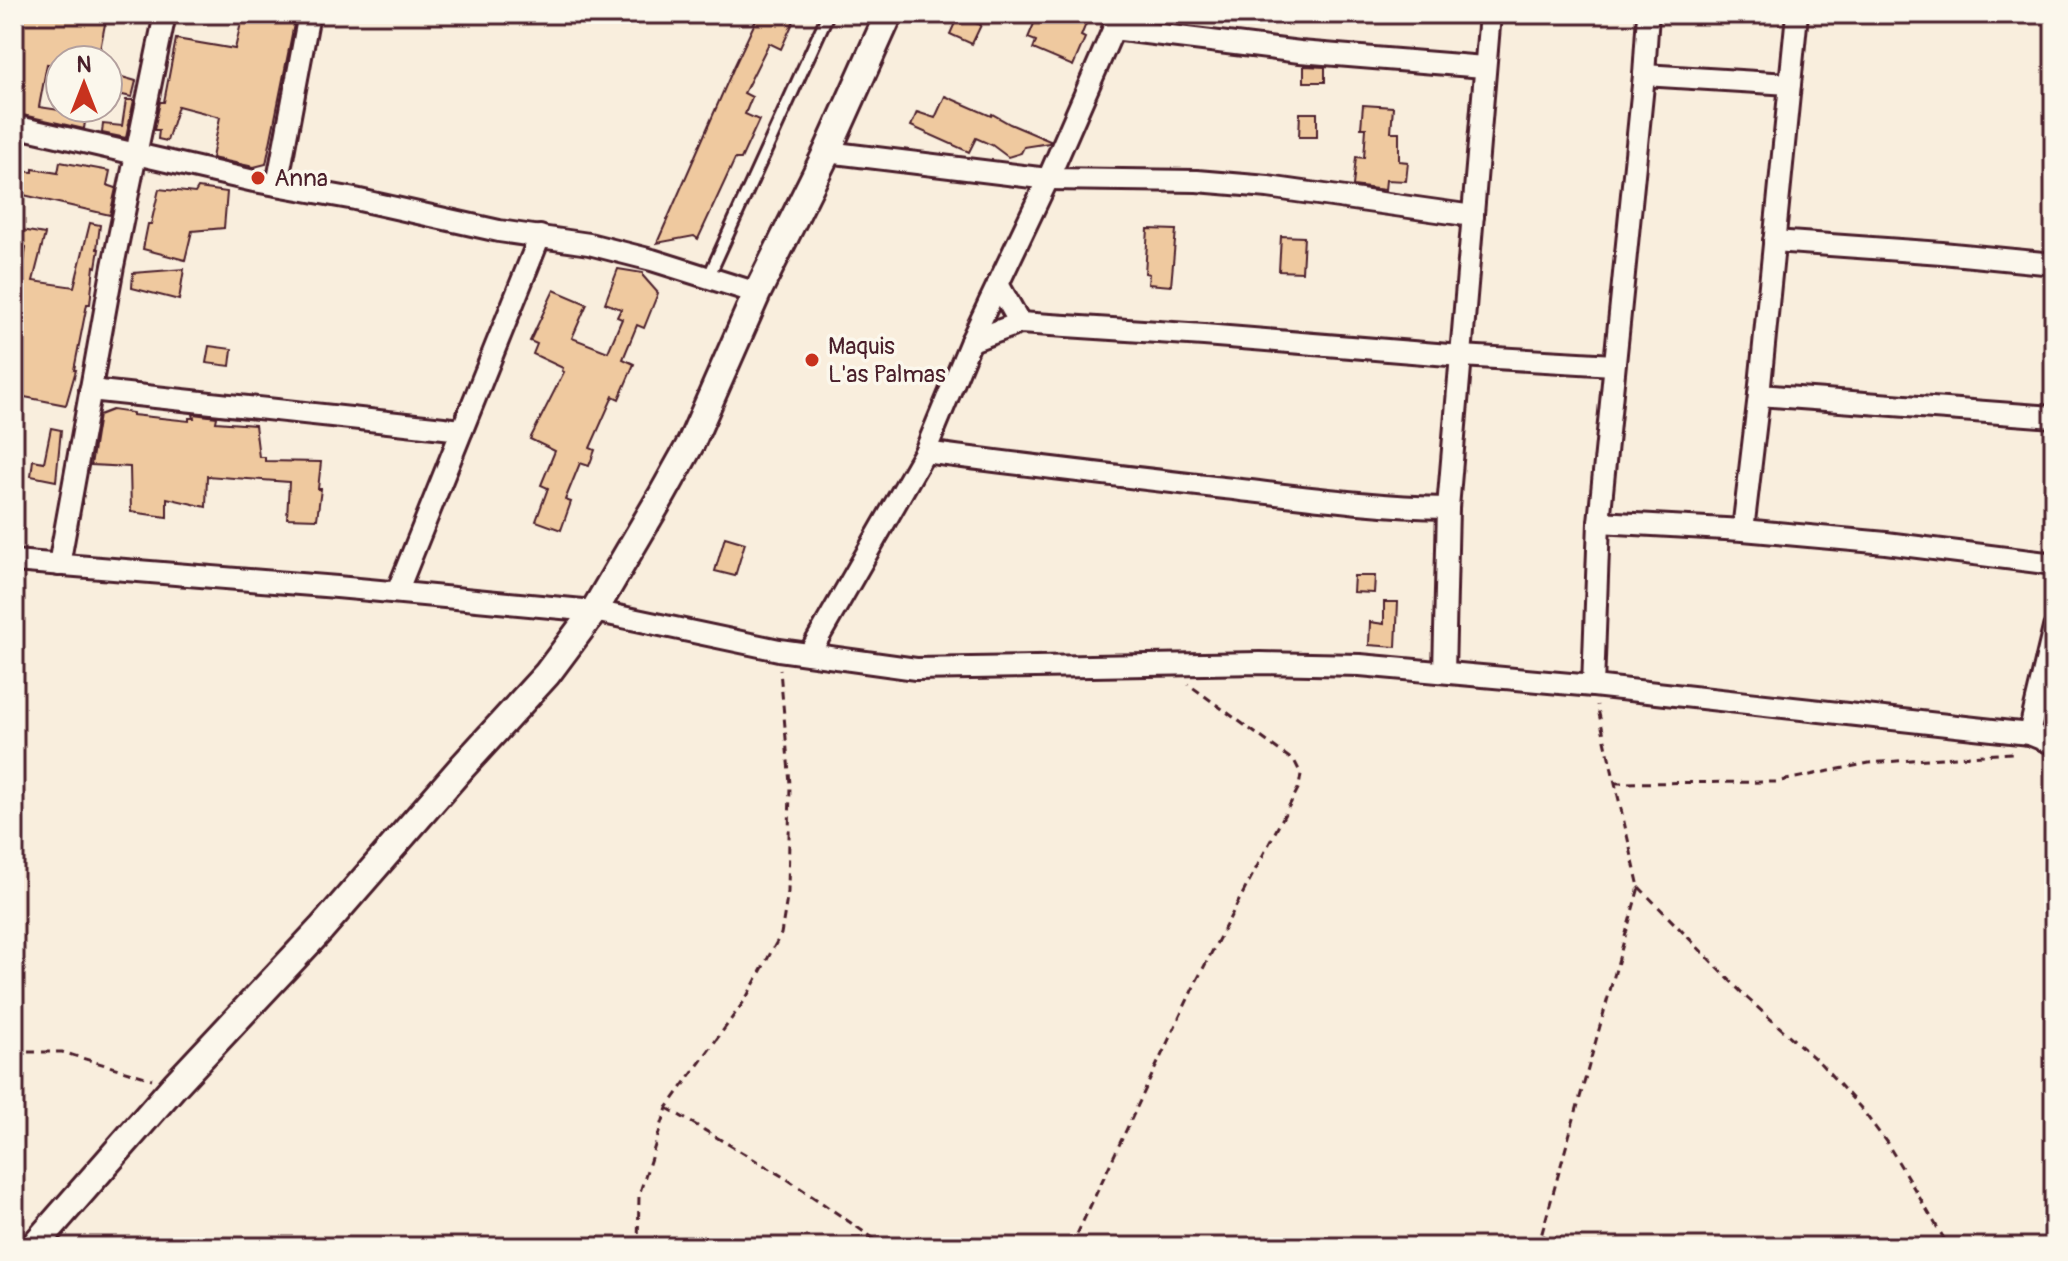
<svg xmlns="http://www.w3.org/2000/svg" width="2068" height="1261" font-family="Pangolin,sans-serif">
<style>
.building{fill:#efc99f;stroke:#4a1f2b;stroke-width:2}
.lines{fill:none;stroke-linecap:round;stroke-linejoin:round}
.service-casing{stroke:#4a1f2b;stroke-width:16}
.minor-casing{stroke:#4a1f2b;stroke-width:26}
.tertiary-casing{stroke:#4a1f2b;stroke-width:32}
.path{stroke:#4a1f2b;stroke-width:3;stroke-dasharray:8 6;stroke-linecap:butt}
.service{stroke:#fbf7ec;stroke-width:10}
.minor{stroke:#fbf7ec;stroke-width:20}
.tertiary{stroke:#fbf7ec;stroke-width:26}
.poi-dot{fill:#c8321e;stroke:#fbf7ec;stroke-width:3}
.labels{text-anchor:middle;stroke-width:7;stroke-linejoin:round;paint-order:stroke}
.poi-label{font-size:24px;fill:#4a1f2b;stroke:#fbf7ec;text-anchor:start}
</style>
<rect width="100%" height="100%" fill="#f9eedd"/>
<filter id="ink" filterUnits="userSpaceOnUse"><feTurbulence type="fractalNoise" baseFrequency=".0125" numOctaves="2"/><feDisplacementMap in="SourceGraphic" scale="16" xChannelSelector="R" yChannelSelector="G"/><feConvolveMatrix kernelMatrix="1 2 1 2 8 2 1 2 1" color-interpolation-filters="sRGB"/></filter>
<g filter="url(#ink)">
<!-- building -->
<g class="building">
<polygon points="14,14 70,14 106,19 98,60 56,60 54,65 47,64 39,107 86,114 84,129 14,113 14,101 21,58 14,57"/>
<polygon points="243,14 296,14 266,164 254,167 212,158 220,117 178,106 167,141 158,139 159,130 154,130 160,102 164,102 176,39 235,49"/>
<polygon points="759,14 797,14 781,49 769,43 744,93 752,97 745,114 759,120 741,159 735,159 698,239 694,236 657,243 734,67"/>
<polygon points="1038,14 1090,14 1081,36 1085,38 1073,66 1033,49 1036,41 1028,38"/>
<polygon points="958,16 981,25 972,44 950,34"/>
<polygon points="1304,66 1325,67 1325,82 1304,82"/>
<polygon points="108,73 136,81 132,97 108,92"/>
<polygon points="945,96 991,116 992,114 1010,124 1050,141 1049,143 1024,147 1021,153 1008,157 992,145 976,138 969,152 911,126 917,112 935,118"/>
<polygon points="126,100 134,100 126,138 102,133 103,124 122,126"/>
<polygon points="1363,105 1393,107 1391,132 1399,132 1399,161 1408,162 1406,181 1386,180 1385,190 1353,186 1356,157 1364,158 1366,128 1361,128"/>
<polygon points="1300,113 1317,113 1317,137 1299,137"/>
<polygon points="60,162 110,171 107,185 116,188 110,215 15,193 17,171 33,172 33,169 58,173"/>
<polygon points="198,188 227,192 224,228 192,231 185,260 143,249 148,224 151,224 159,189 195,193"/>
<polygon points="90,223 100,225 97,249 99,249 96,267 94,266 90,304 87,304 74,370 76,370 66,405 14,395 14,276 22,277 26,247 15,244 16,229 45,234 33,281 74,287"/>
<polygon points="1148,229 1176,230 1171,286 1148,284 1149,274 1145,273"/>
<polygon points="1281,236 1304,237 1302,272 1279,271"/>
<polygon points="184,269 179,300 132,288 133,273"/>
<polygon points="618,269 643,273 643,276 658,293 644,328 637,325 623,359 634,364 619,399 613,396 590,448 595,450 589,466 580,463 565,500 571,502 561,530 536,521 548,488 541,485 555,451 530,439 564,372 562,371 563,368 533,354 537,344 530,341 554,290 587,304 572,338 608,352 622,319 617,317 621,309 605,303"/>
<polygon points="209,346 232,349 230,366 206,363"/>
<polygon points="112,410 133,413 133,415 189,421 189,418 194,418 193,414 217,417 216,422 255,425 259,457 265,457 265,461 321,462 318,489 321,489 317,519 287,518 289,482 207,476 206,507 167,498 167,517 131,512 130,467 91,465 99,415"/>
<polygon points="51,428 61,430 56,481 31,476 33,460 44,462"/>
<polygon points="725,537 745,543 735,576 715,571"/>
<polygon points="1354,576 1375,576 1374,593 1353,592"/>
<polygon points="1384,602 1398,602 1396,647 1369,645 1370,622 1384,624"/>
</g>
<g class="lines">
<defs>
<polyline id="service" points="708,278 828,14"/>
<g id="minor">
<polyline points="1113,29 1300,52 1484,67"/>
<polyline points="1644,75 1790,84"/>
<polyline points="14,126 254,181 355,199 499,231 589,244 652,260 757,293"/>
<polyline points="827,152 1048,179 1197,181 1268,187 1473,216"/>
<polyline points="277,185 309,14"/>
<polyline points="1774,241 1942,253 2054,264"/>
<polyline points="998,284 1020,323"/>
<polyline points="971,341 1020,323 1204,335 1461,356 1614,365"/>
<polyline points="90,390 462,430"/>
<polyline points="1759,395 2054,417"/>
<path d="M925,452C1030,466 1136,478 1241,490C1310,498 1379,507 1448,508"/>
<polyline points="1599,522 1743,530 1886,543 2054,564"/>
<polyline points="1743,530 1759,395 1797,14"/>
<polyline points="14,561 337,587 594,611 779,650 916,669 1260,663 1360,665 1593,686 2029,734 2054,744"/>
<polyline points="59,565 113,266 165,14"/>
<polyline points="397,592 540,236"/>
<polyline points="809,654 925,452 971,341 1048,179 1120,14"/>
<polyline points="1444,672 1448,508 1490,14"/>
<polyline points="1593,686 1599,522 1644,75 1648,14"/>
<polyline points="2029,734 2054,628"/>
</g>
<polyline id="tertiary" points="33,1247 175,1085 321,929 463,766 547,674 594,611 662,495 691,443 757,293 827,152 889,14"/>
</defs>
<!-- service casing -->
<use href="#service" class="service-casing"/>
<!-- minor casing -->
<use href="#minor" class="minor-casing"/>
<!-- tertiary casing -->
<use href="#tertiary" class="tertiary-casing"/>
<!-- path -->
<g class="path">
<polyline points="1614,783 1776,782 1869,763 2012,753"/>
<polyline points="1639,887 1747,998 1821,1064 1860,1107 1887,1143 1949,1247"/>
<polyline points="14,1052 62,1052 152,1079"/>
<polyline points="667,1108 787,1179 886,1247"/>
<polyline points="1543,1235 1545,1247"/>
<polyline points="638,1247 639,1195 667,1108 745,1000 781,934 788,892 790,784 780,670"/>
<polyline points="1071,1247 1196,982 1299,787 1301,774 1295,762 1188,684"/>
<polyline points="1538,1247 1639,887 1597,705"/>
</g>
<!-- service -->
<use href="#service" class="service"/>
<!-- minor -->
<use href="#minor" class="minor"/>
<!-- tertiary -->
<use href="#tertiary" class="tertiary"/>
</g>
</g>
<!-- markers -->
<g class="poi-dot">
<circle cx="258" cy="178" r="8"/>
<circle cx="812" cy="360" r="8"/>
</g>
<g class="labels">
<!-- poi labels -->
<g class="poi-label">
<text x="274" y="186">Anna</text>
<text x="828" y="354">Maquis<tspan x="828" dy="28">L'as Palmas</tspan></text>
</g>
</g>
<!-- margin -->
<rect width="2068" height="1261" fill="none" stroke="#fbf7ec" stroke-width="48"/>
<rect x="24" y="24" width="2020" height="1213" fill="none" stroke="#4a1f2b" stroke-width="3" filter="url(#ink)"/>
<!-- north arrow -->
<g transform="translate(84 84)"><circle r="38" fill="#fbf7ec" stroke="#b4a19f" stroke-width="2"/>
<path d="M0-6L14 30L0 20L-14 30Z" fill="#c8321e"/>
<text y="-12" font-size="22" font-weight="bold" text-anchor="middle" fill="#4a1f2b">N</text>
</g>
</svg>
